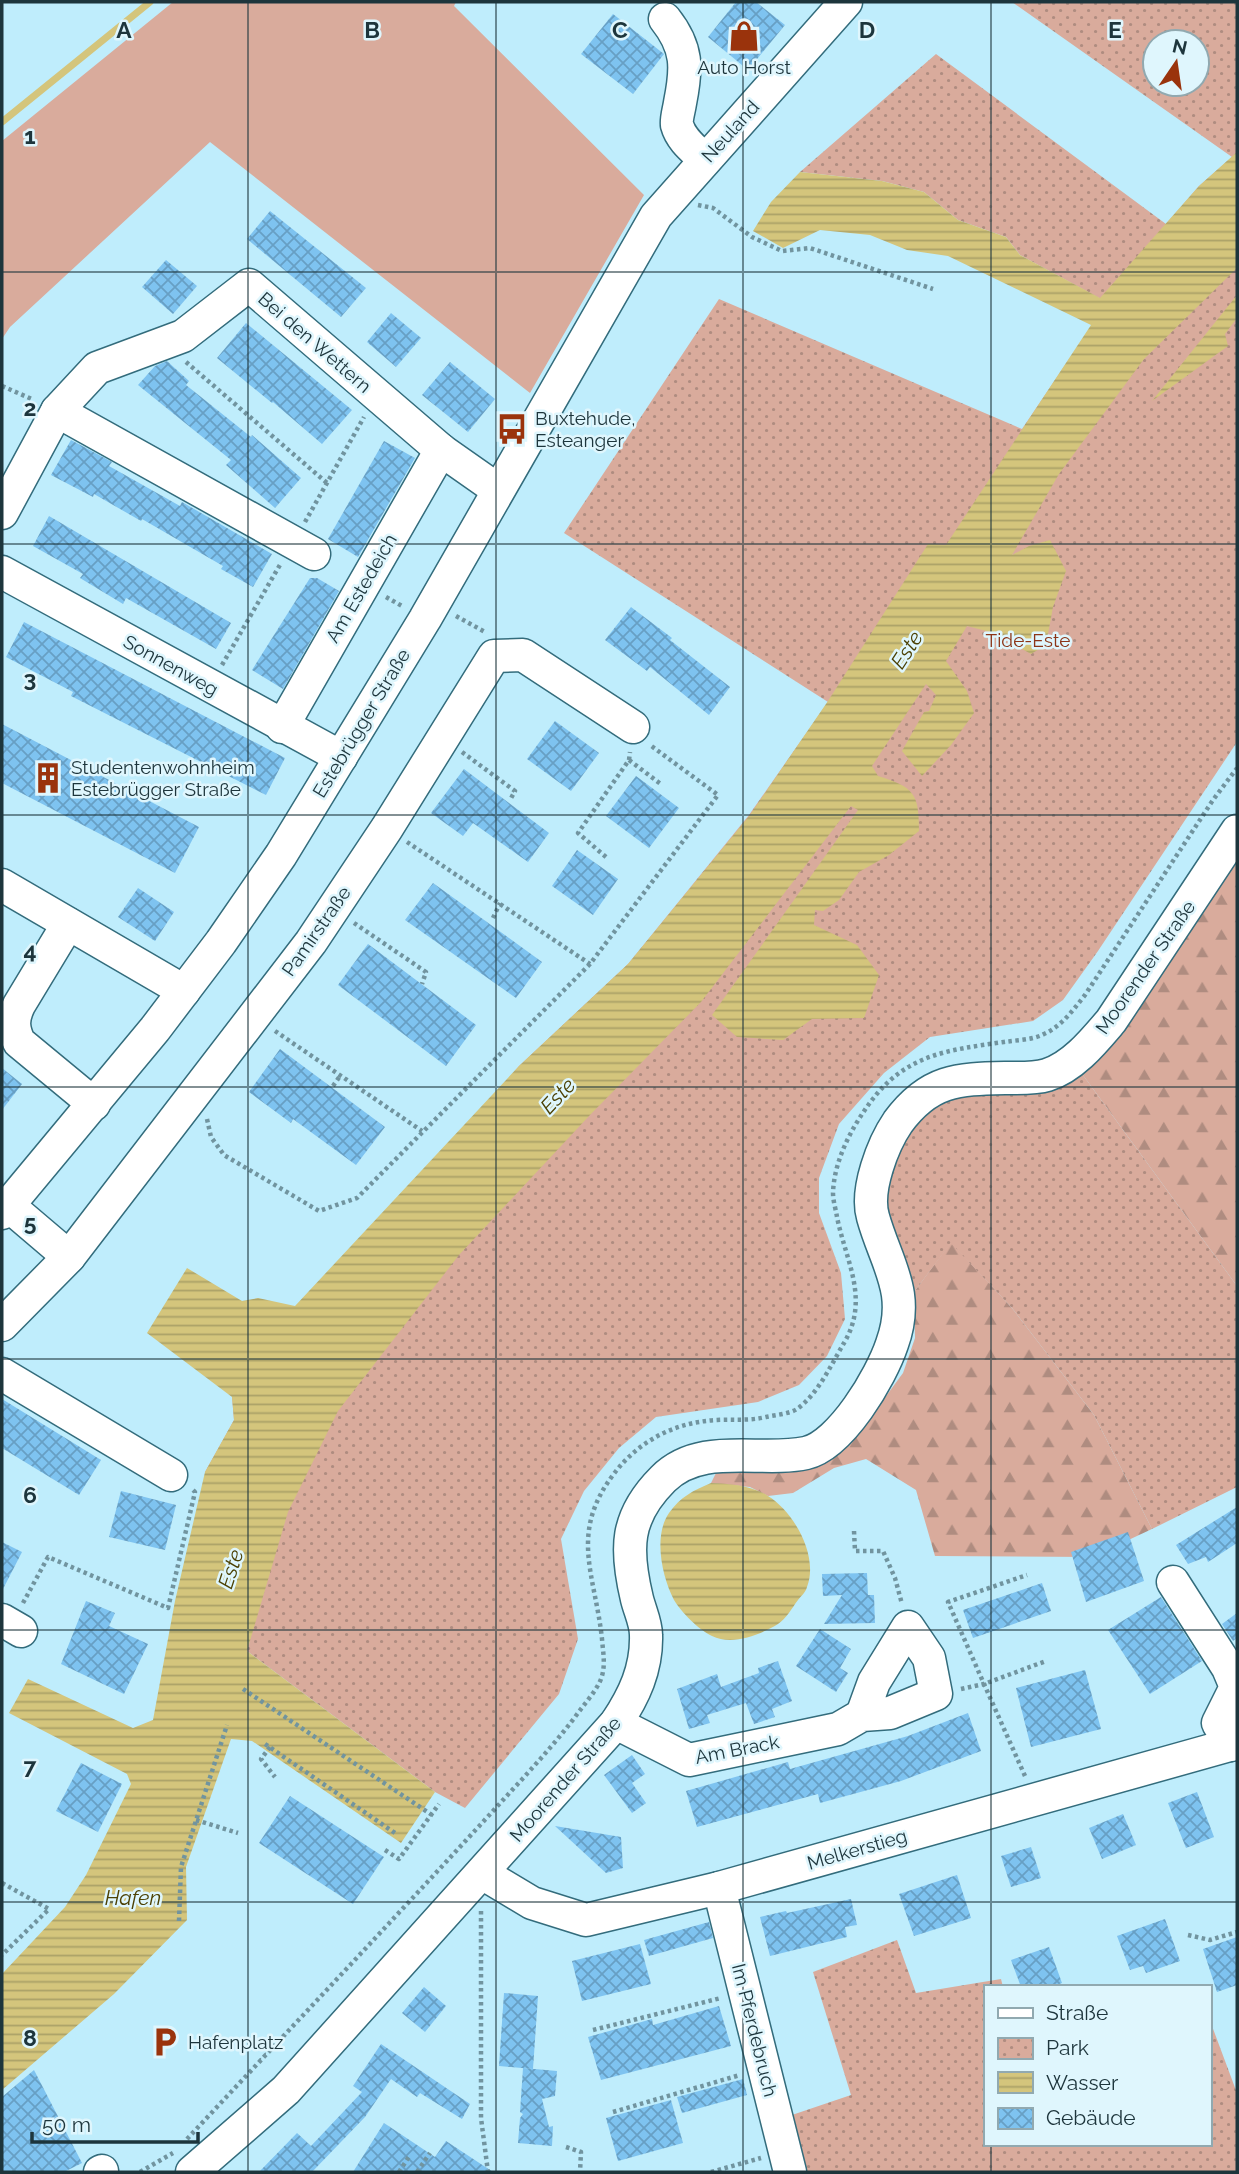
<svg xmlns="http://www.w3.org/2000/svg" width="1239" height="2174" font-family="Raleway,sans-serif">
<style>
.grass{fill:#d9ab9c}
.forest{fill:url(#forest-firs)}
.park{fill:url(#park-dots);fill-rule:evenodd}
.water{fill:url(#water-rules)}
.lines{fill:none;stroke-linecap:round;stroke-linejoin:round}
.stream{stroke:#d4c57c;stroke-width:7}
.building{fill:url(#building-cross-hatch)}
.minor-casing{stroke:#336c7c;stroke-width:35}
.path{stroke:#71949f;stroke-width:4.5;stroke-dasharray:3.5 3.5;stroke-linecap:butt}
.minor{stroke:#fff;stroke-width:32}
.grid{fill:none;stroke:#1d353c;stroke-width:2;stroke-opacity:0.55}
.labels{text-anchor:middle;stroke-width:5;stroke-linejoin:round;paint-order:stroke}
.poi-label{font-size:19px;fill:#1d353c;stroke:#dff6fd;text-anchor:start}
.street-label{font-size:19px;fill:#1d353c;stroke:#dff6fd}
.park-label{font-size:19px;fill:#8c3517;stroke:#dff6fd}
.water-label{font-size:21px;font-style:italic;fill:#4c4104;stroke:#dff6fd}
.grid-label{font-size:23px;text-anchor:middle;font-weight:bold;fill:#1d353c;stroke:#dff6fd;stroke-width:5;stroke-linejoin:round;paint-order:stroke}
</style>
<defs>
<pattern id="forest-firs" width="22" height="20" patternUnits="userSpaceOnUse" patternTransform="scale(1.75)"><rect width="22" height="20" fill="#d9ab9c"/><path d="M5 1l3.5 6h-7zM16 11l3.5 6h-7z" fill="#af8c80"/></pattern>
<pattern id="park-dots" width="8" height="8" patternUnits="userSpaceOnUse" patternTransform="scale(1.75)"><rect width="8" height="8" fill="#d9ab9c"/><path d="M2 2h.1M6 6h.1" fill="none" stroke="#af8c80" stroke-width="1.8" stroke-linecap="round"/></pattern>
<pattern id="water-rules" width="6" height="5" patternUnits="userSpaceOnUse" patternTransform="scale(1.75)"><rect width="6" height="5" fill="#d4c57c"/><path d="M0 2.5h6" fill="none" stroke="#aba167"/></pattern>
<pattern id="building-cross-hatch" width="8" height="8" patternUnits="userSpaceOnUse" patternTransform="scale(1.75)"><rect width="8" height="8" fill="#7ec3f0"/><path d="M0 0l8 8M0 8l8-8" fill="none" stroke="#679fc4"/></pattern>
</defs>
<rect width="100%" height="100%" fill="#bfedfc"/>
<!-- grass -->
<polygon class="grass" points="173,2 456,2 454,6 644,195 530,393 210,142 10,327 2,339 2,141"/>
<!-- forest -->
<g class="forest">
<polygon points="1237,860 1237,1286 1080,1071 1134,1008"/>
<polygon points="951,1242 1012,1308 1094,1415 1152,1529 1092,1557 935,1556 916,1490 866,1459 834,1468 793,1493 768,1496 750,1487 711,1483 719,1467 772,1470 819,1465 856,1437 903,1373 915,1338 914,1292"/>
</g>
<!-- park -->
<g class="park">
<path d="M1012,2H1237V742L1098,951L1063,1000L1033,1021L930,1037L884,1073L839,1124L819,1178V1213L841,1273L845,1319L827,1356L799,1385L758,1402L656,1417L619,1448L584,1491L561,1539L578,1639L559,1694L465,1808L435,1792L247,1651L205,1472L234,1420L232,1397L519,1066L628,964L749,815L828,702L564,533L719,299L1022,429L1092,325L1099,298L1020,255L1006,237L958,220L924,192L882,181L800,172L936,54L1166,224L1199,186L1232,157ZM1155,42H1197V84H1155Z"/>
<polygon points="1080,1071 1237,1286 1237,1487 1152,1529 1094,1415 1012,1308 951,1243 914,1292 889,1218 885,1192 903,1131 938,1099"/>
<polygon points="897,1940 916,1993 1001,1979 1003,1987 985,1987 985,2144 1209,2144 1209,2018 1237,2093 1237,2172 804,2172 789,2116 851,2095 813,1972"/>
</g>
<!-- water -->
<g class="water">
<path d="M1237,152V268L1144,359L1059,474L1012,555L1029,546L1050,540L1066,571L1053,607L1046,645L1031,654L994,633L967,626L946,661L967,691L974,713L951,745L922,776L902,751L924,712L929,711L936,695L926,684L872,766L878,776C914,787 919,793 919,831L889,855L859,872L839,900L823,911L815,910L814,925L857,945L879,975L864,1018L812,1019L783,1040L737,1037L712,1015L858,810L851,806L701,1002L590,1115L459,1255L338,1411L288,1512L247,1651L435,1792L401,1843L252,1741L231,1739L186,1867L187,1920L114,1994L2,2090V1974L65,1907L86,1875L131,1784L127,1774L9,1713L28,1679L133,1728L153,1720L175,1601L205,1472L234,1420L232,1397L147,1333L187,1268L242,1301L258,1298L295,1306L519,1066L628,964L750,815L828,701L928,544L946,545L1091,325L948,256L907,250L870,235L820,230L783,248L753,231L771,202L800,172L882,181L924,192L958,220L1006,237L1020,255L1100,298L1199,186Z"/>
<polygon points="1237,295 1237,318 1225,334 1228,346 1152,401"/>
<path d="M711,1483C731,1484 751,1485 768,1496C794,1512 819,1556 807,1587C806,1592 801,1596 798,1600C792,1608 786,1619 778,1624C760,1635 732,1646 712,1636C699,1630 681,1612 674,1600C662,1577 653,1536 669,1513C680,1497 694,1490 711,1483Z"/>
</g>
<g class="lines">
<!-- stream -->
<polyline class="stream" points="2,122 150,2"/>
</g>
<!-- building -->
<g class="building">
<polygon points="736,2 756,2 785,25 748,70 708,37"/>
<polygon points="613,14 664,54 633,94 581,54"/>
<polygon points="270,211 366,288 341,317 247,239"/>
<polygon points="166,260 197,286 173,314 142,287"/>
<polygon points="391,313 421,338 396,367 367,342"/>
<polygon points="246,323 352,410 322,444 273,402 272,403 217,358"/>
<polygon points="167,361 189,381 186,385 251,437 252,435 301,478 275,508 226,465 231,460 138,385 155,366"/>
<polygon points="450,362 495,399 468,432 422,395"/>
<polygon points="71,440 112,462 109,466 180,506 182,502 272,554 253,587 221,569 223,566 142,519 141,521 94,494 93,497 51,475"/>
<polygon points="384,441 415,458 358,557 328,539"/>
<polygon points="49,516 231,623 216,649 126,598 123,604 80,578 83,574 33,546"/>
<polygon points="310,578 317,578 339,591 283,689 252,670"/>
<polygon points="631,607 672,638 670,640 730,687 709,715 650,667 647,671 605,640"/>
<polygon points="24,622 285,758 266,795 71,696 73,692 6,657"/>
<polygon points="555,721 599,753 571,791 527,759"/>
<polygon points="2,724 199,827 175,873 2,783"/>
<polygon points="464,769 549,833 528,862 473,823 463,836 431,813"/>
<polygon points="636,776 679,808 649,848 606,816"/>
<polygon points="577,850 618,879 593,915 552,886"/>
<polygon points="433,883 542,962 516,998 405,920"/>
<polygon points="138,888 174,912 155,941 118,917"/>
<polygon points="368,944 476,1025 446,1066 338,985"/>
<polygon points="280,1049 385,1127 356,1165 293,1119 291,1123 249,1092"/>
<polygon points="2,1068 22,1084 2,1110"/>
<polygon points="2,1399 101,1460 79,1495 2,1448"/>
<polygon points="121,1491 176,1505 165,1550 109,1537"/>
<polygon points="1237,1507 1237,1543 1208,1562 1206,1557 1188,1564 1176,1545"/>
<polygon points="1128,1532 1144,1581 1086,1602 1071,1552"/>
<polygon points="2,1542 22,1552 2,1591"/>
<polygon points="867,1573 868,1595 874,1595 875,1623 824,1624 842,1595 823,1596 822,1574"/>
<polygon points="1042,1583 1051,1611 973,1638 963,1610"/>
<polygon points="1161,1597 1202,1661 1150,1694 1108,1630"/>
<polygon points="86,1601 115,1613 109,1626 148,1644 124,1694 61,1664"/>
<polygon points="1237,1613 1237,1638 1233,1641 1222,1624"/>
<polygon points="820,1629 851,1649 840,1668 848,1673 836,1692 796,1666"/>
<polygon points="778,1661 792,1701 772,1709 775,1717 754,1724 746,1703 707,1715 710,1723 689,1729 677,1689 717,1674 721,1687 759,1673 758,1668"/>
<polygon points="1085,1670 1101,1729 1031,1747 1016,1688"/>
<polygon points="968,1713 981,1751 901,1781 820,1803 818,1794 697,1827 686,1791 788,1762 790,1769 908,1736"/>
<polygon points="632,1755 645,1774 632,1783 646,1803 632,1813 604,1775"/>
<polygon points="81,1763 122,1784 98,1832 56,1811"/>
<polygon points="1197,1792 1214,1837 1186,1848 1168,1803"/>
<polygon points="290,1796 384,1857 353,1904 259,1843"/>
<polygon points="1123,1814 1136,1845 1102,1859 1089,1828"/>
<polygon points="555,1826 621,1837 623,1868 606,1873"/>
<polygon points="1031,1847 1041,1878 1011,1887 1001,1856"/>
<polygon points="957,1875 971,1918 914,1936 899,1894"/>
<polygon points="851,1899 857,1925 845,1927 847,1937 770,1956 760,1917 786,1911 787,1913"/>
<polygon points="1165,1919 1180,1961 1146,1973 1143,1966 1130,1970 1117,1936"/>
<polygon points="709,1922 713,1938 649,1956 644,1940"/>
<polygon points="1237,1937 1237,1985 1217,1992 1203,1949"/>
<polygon points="640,1944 651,1984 582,2001 572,1961"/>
<polygon points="1049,1947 1062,1983 1051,1987 1021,1987 1011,1960"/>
<polygon points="424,1987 446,2006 425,2032 402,2013"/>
<polygon points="504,1993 538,1996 533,2069 499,2066"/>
<polygon points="719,2006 731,2046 601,2080 588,2037 652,2019 653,2025"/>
<polygon points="381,2044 470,2104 462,2119 420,2093 417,2097 391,2079 365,2117 312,2172 259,2172 297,2133 311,2146 362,2092 353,2086"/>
<polygon points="523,2068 557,2071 555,2096 542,2099 549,2127 553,2126 552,2146 518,2143 520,2118 523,2114 520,2112"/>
<polygon points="34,2070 82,2163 64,2172 2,2172 2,2097"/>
<polygon points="743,2079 747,2095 682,2113 677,2097"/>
<polygon points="671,2100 683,2143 618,2161 606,2118"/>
<polygon points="384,2123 435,2157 446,2141 493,2172 353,2172"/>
</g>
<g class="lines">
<defs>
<g id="minor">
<path d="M665,19C688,48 687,68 680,103C679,110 676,119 677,125C681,140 695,150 705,160"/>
<polyline points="57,411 314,554"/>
<polyline points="2,513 57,411 97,368 183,336 249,285 441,450 498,490"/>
<polyline points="2,572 341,757"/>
<polyline points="282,727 441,450"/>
<polyline points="2,885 184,991"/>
<path d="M68,924L19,1005C12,1020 13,1028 19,1042L94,1104"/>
<polyline points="9,1206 69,1257 311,942 387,828 494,656 523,655 633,727"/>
<polyline points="2,1213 155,1029 221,942 281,855 425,619 656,216 846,2"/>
<polyline points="2,1325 69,1257"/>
<polyline points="2,1374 171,1475"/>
<polyline points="1173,1582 1228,1668 1236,1687 1218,1723 1231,1745"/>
<polyline points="2,1620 21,1631"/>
<polyline points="616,1723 689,1760 838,1729 862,1715 890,1713 936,1694 929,1658 908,1627 874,1682 862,1715"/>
<polyline points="482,1873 532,1903 586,1920 719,1888 1237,1743"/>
<polyline points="719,1888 790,2172"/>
<polyline points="100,2172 102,2171"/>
<path d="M192,2172L286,2090L616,1723C634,1696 647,1669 646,1635C646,1623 640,1611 637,1599C625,1549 625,1517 663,1479C701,1441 760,1463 806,1453C841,1445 881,1377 892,1344C911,1292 886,1264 873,1217C865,1190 883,1144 898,1122C929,1080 957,1079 1005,1078C1018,1078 1034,1079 1047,1075C1073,1067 1094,1041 1111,1021L1237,831"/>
</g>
</defs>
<!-- minor casing -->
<use href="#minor" class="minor-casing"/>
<!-- path -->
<g class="path">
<polyline points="698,205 713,208 752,237 782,251 810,248 933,289"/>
<polyline points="186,362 327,483"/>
<polyline points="2,386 34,400"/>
<polyline points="305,522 364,417"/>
<polyline points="386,597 402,606"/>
<polyline points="456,616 485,632"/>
<polyline points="222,665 281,563"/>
<polyline points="462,752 515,791 510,800"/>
<polyline points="629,760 662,785"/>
<polyline points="407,842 590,964"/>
<polyline points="606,857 578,833 629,760 630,752"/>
<polyline points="493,918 500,903"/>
<polyline points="354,923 426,972 422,984"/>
<polyline points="275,1031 422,1131"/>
<polyline points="333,1086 340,1076"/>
<polyline points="207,1119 211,1137 224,1155 319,1211 357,1198 590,964 718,795 650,745"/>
<polyline points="854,1531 855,1551 883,1551 895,1578 902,1604"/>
<polyline points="23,1603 48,1557 168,1608 195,1492 192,1489"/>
<polyline points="243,1689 432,1815"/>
<polyline points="961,1689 984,1684 948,1602 1027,1575"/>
<polyline points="265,1744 395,1833"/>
<polyline points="270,1747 261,1759 275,1777"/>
<polyline points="1025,1776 984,1684 1046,1661"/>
<polyline points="196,1820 238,1833"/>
<polyline points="385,1850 399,1859 439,1804"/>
<polyline points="2,1883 49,1909 2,1955"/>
<polyline points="481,1911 481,2118 488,2172"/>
<polyline points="179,1921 181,1867 227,1725"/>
<polyline points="1188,1935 1210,1940 1237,1932"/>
<polyline points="593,2030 721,1998"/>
<polyline points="613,2112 740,2075"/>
<path d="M187,2139C289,2030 392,1921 493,1811C522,1779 552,1748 578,1713C586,1702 596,1691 601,1679C606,1665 603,1653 602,1639C595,1574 569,1534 613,1475C638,1441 675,1422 717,1420C734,1419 749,1421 766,1417C775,1415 789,1414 797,1409C818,1394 831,1365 844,1343C870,1299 846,1262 837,1217C836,1210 833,1201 833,1193C834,1161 851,1129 869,1104C905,1054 948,1050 1004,1042C1017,1040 1033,1040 1044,1034C1062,1026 1073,1010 1085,995L1213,800L1237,768"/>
<polyline points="566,2147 581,2152 580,2172"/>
<polyline points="140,2172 173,2153"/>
<polyline points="399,2172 410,2155"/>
<polyline points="417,2172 430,2153"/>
<polyline points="711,2172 761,2158"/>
</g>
<!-- minor -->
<use href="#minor" class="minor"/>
</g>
<!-- grid -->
<path class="grid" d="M248,2V2172M496,2V2172M743,2V2172M991,2V1987M2,272H1237M2,544H1237M2,815H1237M2,1087H1237M2,1359H1237M2,1630H1237M2,1902H1237M991,2144V2172"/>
<!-- icons -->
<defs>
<symbol id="shop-bare" viewBox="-9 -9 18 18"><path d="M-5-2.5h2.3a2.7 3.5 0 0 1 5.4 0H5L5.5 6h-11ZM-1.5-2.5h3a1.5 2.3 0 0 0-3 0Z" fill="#9a330c" stroke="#dff6fd" stroke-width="2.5" paint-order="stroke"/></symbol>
<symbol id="bus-bare" viewBox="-9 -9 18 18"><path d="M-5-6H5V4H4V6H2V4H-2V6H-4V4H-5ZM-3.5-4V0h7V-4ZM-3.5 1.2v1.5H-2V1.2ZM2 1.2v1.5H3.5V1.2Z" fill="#9a330c" stroke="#dff6fd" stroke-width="2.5" paint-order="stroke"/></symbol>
<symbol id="building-bare" viewBox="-9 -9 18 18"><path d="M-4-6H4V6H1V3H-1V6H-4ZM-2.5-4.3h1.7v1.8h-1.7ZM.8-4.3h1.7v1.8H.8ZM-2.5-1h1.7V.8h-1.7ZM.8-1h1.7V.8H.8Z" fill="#9a330c" stroke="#dff6fd" stroke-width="2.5" paint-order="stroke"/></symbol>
<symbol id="parking-bare" viewBox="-9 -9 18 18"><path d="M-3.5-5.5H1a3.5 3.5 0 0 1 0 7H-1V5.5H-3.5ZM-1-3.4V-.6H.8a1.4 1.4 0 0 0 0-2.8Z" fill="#9a330c" stroke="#dff6fd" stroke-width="2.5" paint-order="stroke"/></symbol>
</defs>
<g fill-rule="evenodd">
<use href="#shop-bare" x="722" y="14" width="44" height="44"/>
<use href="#bus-bare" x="490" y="407" width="44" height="44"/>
<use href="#building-bare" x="26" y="756" width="44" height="44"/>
<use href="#parking-bare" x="143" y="2020" width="44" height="44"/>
</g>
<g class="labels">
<!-- poi labels -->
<g class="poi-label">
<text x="744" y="74" text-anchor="middle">Auto Horst</text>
<text x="535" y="425">Buxtehude,<tspan x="535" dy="22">Esteanger</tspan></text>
<text x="71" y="774">Studentenwohnheim<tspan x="71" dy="22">Estebrügger Straße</tspan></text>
<text x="188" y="2049">Hafenplatz</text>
</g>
<!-- street labels -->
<g class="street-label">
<text transform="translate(730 131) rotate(-48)" y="7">Neuland</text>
<text transform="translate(315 342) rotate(41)" y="7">Bei den Wettern</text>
<text transform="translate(361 588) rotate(-60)" y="7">Am Estedeich</text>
<text transform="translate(171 665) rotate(29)" y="7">Sonnenweg</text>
<text transform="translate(361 723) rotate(-59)" y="7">Estebrügger Straße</text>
<text transform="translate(316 931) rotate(-55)" y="7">Pamirstraße</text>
<text transform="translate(1145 967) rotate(-55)" y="7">Moorender Straße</text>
<text transform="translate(737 1749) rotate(-11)" y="7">Am Brack</text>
<text transform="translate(565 1779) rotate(-49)" y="7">Moorender Straße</text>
<text transform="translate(857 1849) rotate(-16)" y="7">Melkerstieg</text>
<text transform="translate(755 2030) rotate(76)" y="7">Im Pferdebruch</text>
</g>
<!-- park labels -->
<g class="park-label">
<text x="1028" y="647">Tide-Este</text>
</g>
<!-- water labels -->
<g class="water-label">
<text transform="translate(907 650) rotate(-57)" y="7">Este</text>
<text transform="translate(558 1096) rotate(-47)" y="7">Este</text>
<text transform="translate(231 1569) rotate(-72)" y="7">Este</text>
<text x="133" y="1905">Hafen</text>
</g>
</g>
<g class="grid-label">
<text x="124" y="38">A</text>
<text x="372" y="38">B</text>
<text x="620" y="38">C</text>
<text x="867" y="38">D</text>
<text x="1115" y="38">E</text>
<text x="30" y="144">1</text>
<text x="30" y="416">2</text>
<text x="30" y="687">3</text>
<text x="30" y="959">4</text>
<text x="30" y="1231">5</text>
<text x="30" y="1503">6</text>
<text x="30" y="1774">7</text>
<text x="30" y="2046">8</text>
</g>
<!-- border -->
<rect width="1239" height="2174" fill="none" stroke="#1d353c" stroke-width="7"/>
<!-- legend -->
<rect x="984" y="1985" width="228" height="161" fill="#dff6fd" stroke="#91a9b0" stroke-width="2"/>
<rect x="998" y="2008" width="35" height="10" fill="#ffffff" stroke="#91a9b0" stroke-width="2"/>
<text x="1046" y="2020" font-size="21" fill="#1d353c">Straße</text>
<rect x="998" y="2038" width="35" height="21" fill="url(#park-dots)" stroke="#91a9b0" stroke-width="2"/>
<text x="1046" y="2055" font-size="21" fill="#1d353c">Park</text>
<rect x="998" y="2072" width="35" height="21" fill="url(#water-rules)" stroke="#91a9b0" stroke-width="2"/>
<text x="1046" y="2090" font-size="21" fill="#1d353c">Wasser</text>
<rect x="998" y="2108" width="35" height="21" fill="url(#building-cross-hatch)" stroke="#91a9b0" stroke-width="2"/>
<text x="1046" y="2125" font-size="21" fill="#1d353c">Gebäude</text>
<!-- north arrow -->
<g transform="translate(1176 63) rotate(13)"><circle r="33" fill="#dff6fd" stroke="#91a9b0" stroke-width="2"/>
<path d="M0-5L12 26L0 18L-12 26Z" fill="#9a330c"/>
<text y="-10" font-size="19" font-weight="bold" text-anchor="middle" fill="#1d353c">N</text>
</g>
<!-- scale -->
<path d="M32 2132v10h166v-10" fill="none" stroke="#1d353c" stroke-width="3.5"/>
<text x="42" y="2132" font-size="21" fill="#1d353c" stroke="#dff6fd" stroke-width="5" paint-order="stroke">50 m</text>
</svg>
